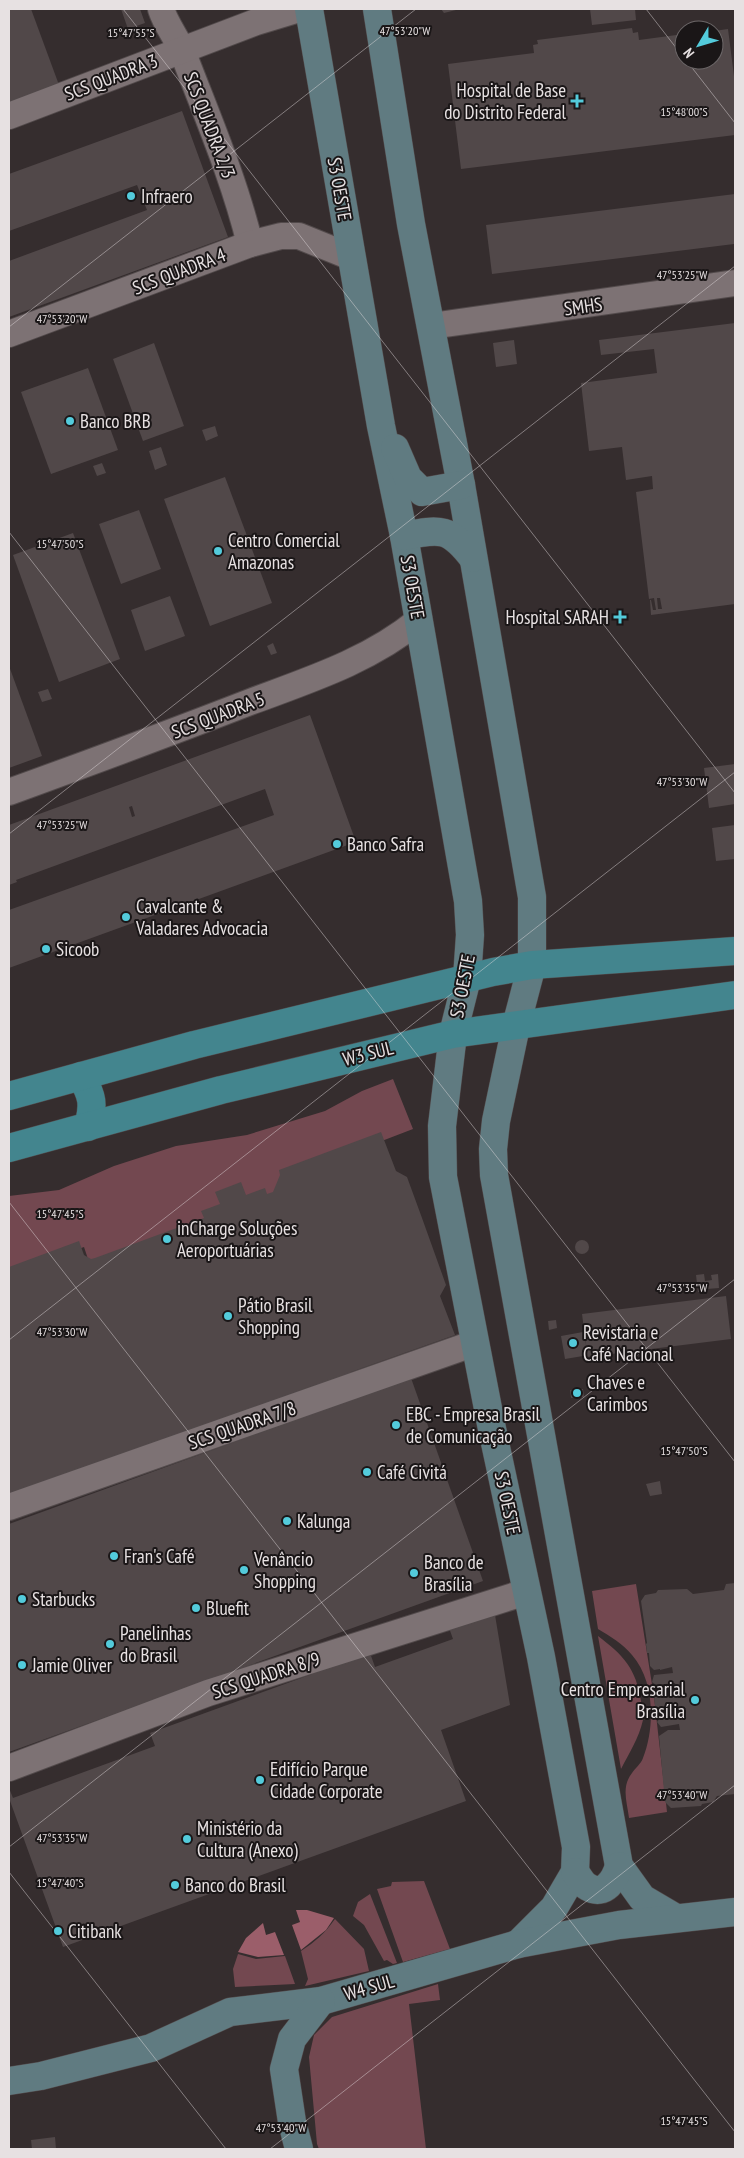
<svg xmlns="http://www.w3.org/2000/svg" width="744" height="2158" font-family="'PT Sans Narrow',sans-serif">
<style>
.green{fill:#734850}
.water{fill:#9b5e6a}
.building{fill:#514849;fill-rule:evenodd}
.lines{fill:none;stroke-linecap:round;stroke-linejoin:round}
.tertiary-casing{stroke:#524a4b;stroke-width:28}
.secondary-casing{stroke:#524a4b;stroke-width:29}
.primary-casing{stroke:#524a4b;stroke-width:29}
.tertiary{stroke:#7d7274;stroke-width:26}
.secondary{stroke:#607b81;stroke-width:28}
.primary{stroke:#43858e;stroke-width:28}
.ticks{fill:none;stroke:#e7e1e2;stroke-width:1;stroke-opacity:0.45}
.poi-dot{fill:#53cbdb;stroke:#1a1617;stroke-width:2}
.labels{text-anchor:middle;stroke-width:4;stroke-linejoin:round;paint-order:stroke}
.street-label{font-size:19px;fill:#e7e1e2;stroke:#1a1617}
.poi-label{font-size:19px;fill:#e7e1e2;stroke:#1a1617;text-anchor:start}
.ticks-label{font-size:12px;text-anchor:middle;fill:#e7e1e2;stroke:#1a1617;stroke-width:4;stroke-linejoin:round;paint-order:stroke}
</style>
<rect width="100%" height="100%" fill="#352d2e"/>
<!-- green -->
<g class="green">
<polygon points="393,1079 413,1129 288,1177 279,1202 101,1263 88,1259 84,1247 9,1273 9,1196 59,1190 114,1166 176,1146 247,1135 325,1111 362,1091"/>
<path d="M636,1584L654,1697L667,1812L629,1818C627,1802 621,1787 632,1773C635,1768 641,1764 643,1758C655,1727 655,1681 632,1655C623,1644 610,1636 598,1629L592,1591Z"/>
<path d="M598,1636C623,1655 636,1668 641,1701C642,1707 644,1714 643,1720C639,1738 629,1753 621,1769Z"/>
<polygon points="424,1881 450,1949 403,1962 377,1889 391,1886 392,1882"/>
<polygon points="370,1894 397,1963 393,1964 387,1960 384,1961 364,1925 353,1916 358,1902"/>
<path d="M335,1919L364,1949L369,1971L305,1986L308,1979L301,1951C315,1942 325,1933 335,1919Z"/>
<polygon points="238,1954 256,1959 285,1956 295,1984 235,1987 233,1969"/>
<polygon points="438,1984 440,2000 409,2004 426,2149 319,2149 317,2144 309,2057 314,2035 332,2017"/>
</g>
<!-- water -->
<g class="water">
<polygon points="296,1910 307,1910 334,1918 326,1930 301,1950 292,1925 300,1922"/>
<polygon points="263,1923 266,1935 275,1932 284,1955 258,1957 238,1952 246,1938"/>
</g>
<!-- building -->
<g class="building">
<polygon points="9,9 31,9 59,85 9,103"/>
<polygon points="121,9 140,9 145,23 128,29"/>
<polygon points="441,9 456,9 456,10 444,13"/>
<polygon points="590,9 635,9 636,20 592,25"/>
<polygon points="632,28 633,33 638,32 639,40 684,34 684,60 714,60 714,31 728,29 735,84 735,135 461,169 448,64 534,53 533,45 538,44 537,40"/>
<polygon points="182,111 228,237 9,317 9,261 147,210 137,185 9,231 9,174"/>
<polygon points="735,194 734,244 492,274 486,225"/>
<path d="M735,323V604L651,615L650,600H651L653,610H656L654,598L649,599L636,492L653,489L652,476L626,480L622,447L589,451L581,383L657,373L654,349L601,355L599,340ZM657,598H660L662,609H658Z"/>
<polygon points="514,340 517,364 496,367 493,343"/>
<polygon points="154,343 184,426 143,441 113,359"/>
<polygon points="88,368 118,450 51,474 21,392"/>
<polygon points="215,426 218,436 206,441 202,430"/>
<polygon points="161,447 167,465 155,470 149,451"/>
<polygon points="102,463 106,473 97,476 93,466"/>
<polygon points="225,477 272,603 210,626 164,499"/>
<polygon points="139,510 161,569 121,584 99,524"/>
<polygon points="73,533 120,659 59,682 13,555"/>
<polygon points="170,596 185,636 145,651 131,610"/>
<polygon points="273,643 277,653 271,655 267,646"/>
<polygon points="9,666 42,756 9,768"/>
<polygon points="48,689 52,699 42,702 38,692"/>
<path d="M310,715L356,842L9,968V910L274,815L265,789L16,880L17,882L9,885V825ZM132,806L135,816L132,817L129,807Z"/>
<polygon points="735,764 735,804 709,808 704,768"/>
<polygon points="735,825 735,859 716,861 712,828"/>
<polygon points="381,1132 396,1171 407,1177 422,1218 446,1285 440,1296 455,1335 351,1372 353,1376 320,1388 318,1384 284,1396 286,1401 9,1495 9,1267 79,1241 84,1255 91,1259 95,1258 204,1218 201,1211 220,1204 215,1192 241,1182 246,1195 265,1188 267,1194 273,1192 280,1175 279,1170"/>
<circle cx="582" cy="1247" r="7"/>
<polygon points="704,1274 705,1281 712,1280 711,1275 718,1274 719,1288 707,1289 707,1291 698,1292 696,1275"/>
<polygon points="726,1296 731,1339 587,1357 586,1350 582,1350 583,1356 565,1359 561,1336 583,1332 586,1345 582,1314"/>
<polygon points="556,1320 557,1328 549,1330 548,1321"/>
<polygon points="411,1378 483,1581 9,1752 9,1524"/>
<polygon points="583,1389 584,1397 571,1398 570,1390"/>
<polygon points="660,1481 662,1494 650,1496 646,1484"/>
<polygon points="735,1583 735,1794 717,1796 713,1802 702,1804 701,1806 671,1808 665,1802 659,1736 668,1730 680,1730 679,1724 661,1727 657,1722 660,1718 679,1715 678,1709 674,1710 674,1712 656,1712 653,1690 671,1687 676,1687 675,1683 656,1685 652,1682 654,1675 673,1673 672,1667 660,1670 660,1669 654,1670 650,1666 649,1653 647,1653 646,1644 647,1643 641,1601 645,1595 656,1593 658,1590 687,1589 693,1594 724,1590 726,1584"/>
<polygon points="494,1609 510,1705 441,1730 466,1801 63,1947 9,1798 9,1788 13,1798 155,1746 150,1733 370,1653 375,1667 453,1639 448,1625"/>
<polygon points="55,2137 56,2149 32,2149 31,2140"/>
</g>
<g class="lines">
<defs>
<g id="tertiary">
<path d="M161,9C166,25 177,38 183,53C207,116 234,178 250,244"/>
<polyline points="9,116 256,22 299,9"/>
<polyline points="431,326 735,283"/>
<polyline points="9,334 250,244 281,236 299,236 351,257"/>
<path d="M9,792C89,763 170,733 250,702C309,680 369,661 419,620"/>
<polyline points="9,1507 475,1343"/>
<polyline points="9,1768 208,1693 526,1592"/>
</g>
<g id="secondary">
<polyline points="309,9 381,426 404,536 468,901 470,935 467,978 453,1034 442,1126 443,1177 491,1424 541,1657 576,1847 575,1872 554,1908 518,1944"/>
<polyline points="377,9 411,224 461,485 532,897 532,965 516,1026 496,1121 493,1149 494,1175 619,1866 642,1898 676,1918"/>
<polyline points="395,448 408,478 422,492 461,485"/>
<path d="M404,536C441,528 450,528 473,558"/>
<path d="M575,1872C579,1877 582,1884 588,1887C605,1897 615,1879 619,1866"/>
<polyline points="9,2081 41,2076 151,2048 230,2012 321,2001 518,1944 619,1925 735,1912"/>
<polyline points="299,2149 292,2122 284,2069 292,2039 321,2001"/>
</g>
<g id="primary">
<path d="M81,1076C93,1097 94,1104 88,1127"/>
<polyline points="9,1096 194,1045 493,972 532,965 735,951"/>
<polyline points="9,1148 221,1090 453,1034 735,995"/>
</g>
</defs>
<!-- tertiary casing -->
<use href="#tertiary" class="tertiary-casing"/>
<!-- secondary casing -->
<use href="#secondary" class="secondary-casing"/>
<!-- primary casing -->
<use href="#primary" class="primary-casing"/>
<!-- tertiary -->
<use href="#tertiary" class="tertiary"/>
<!-- secondary -->
<use href="#secondary" class="secondary"/>
<!-- primary -->
<use href="#primary" class="primary"/>
</g>
<!-- ticks -->
<path class="ticks" d="M123,9L735,793M646,9L684,58M686,60L735,123M9,327L416,9M9,532L735,1462M9,834L735,266M9,1202L735,2132M9,1340L735,772M9,1847L735,1279M9,1872L226,2149M270,2149L735,1785"/>
<!-- markers -->
<g class="poi-dot">
<path d="M574.5 93.5h5v5h5v5h-5v5h-5v-5h-5v-5h5z"/>
<circle cx="131" cy="196" r="5"/>
<circle cx="70" cy="421" r="5"/>
<circle cx="218" cy="551" r="5"/>
<path d="M617.5 609.5h5v5h5v5h-5v5h-5v-5h-5v-5h5z"/>
<circle cx="337" cy="844" r="5"/>
<circle cx="126" cy="917" r="5"/>
<circle cx="46" cy="949" r="5"/>
<circle cx="167" cy="1239" r="5"/>
<circle cx="228" cy="1316" r="5"/>
<circle cx="573" cy="1343" r="5"/>
<circle cx="577" cy="1393" r="5"/>
<circle cx="396" cy="1425" r="5"/>
<circle cx="367" cy="1472" r="5"/>
<circle cx="287" cy="1521" r="5"/>
<circle cx="114" cy="1556" r="5"/>
<circle cx="244" cy="1570" r="5"/>
<circle cx="414" cy="1573" r="5"/>
<circle cx="22" cy="1599" r="5"/>
<circle cx="196" cy="1608" r="5"/>
<circle cx="110" cy="1644" r="5"/>
<circle cx="22" cy="1665" r="5"/>
<circle cx="695" cy="1700" r="5"/>
<circle cx="260" cy="1780" r="5"/>
<circle cx="187" cy="1839" r="5"/>
<circle cx="175" cy="1885" r="5"/>
<circle cx="58" cy="1931" r="5"/>
</g>
<g class="labels">
<!-- street labels -->
<g class="street-label">
<text transform="translate(111 77) rotate(-21)" y="7">SCS QUADRA 3</text>
<text transform="translate(210 125) rotate(69)" y="7">SCS QUADRA 2/3</text>
<text transform="translate(340 189) rotate(80)" y="7">S3 OESTE</text>
<text transform="translate(179 271) rotate(-21)" y="7">SCS QUADRA 4</text>
<text transform="translate(583 306) rotate(-8)" y="7">SMHS</text>
<text transform="translate(413 587) rotate(80)" y="7">S3 OESTE</text>
<text transform="translate(218 715) rotate(-21)" y="7">SCS QUADRA 5</text>
<text transform="translate(462 986) rotate(-79)" y="7">S3 OESTE</text>
<text transform="translate(368 1053) rotate(-14)" y="7">W3 SUL</text>
<text transform="translate(242 1425) rotate(-19)" y="7">SCS QUADRA 7/8</text>
<text transform="translate(508 1503) rotate(78)" y="7">S3 OESTE</text>
<text transform="translate(266 1675) rotate(-18)" y="7">SCS QUADRA 8/9</text>
<text transform="translate(369 1987) rotate(-16)" y="7">W4 SUL</text>
</g>
<!-- poi labels -->
<g class="poi-label">
<text x="566" y="97" text-anchor="end">Hospital de Base<tspan x="566" dy="22">do Distrito Federal</tspan></text>
<text x="141" y="203">Infraero</text>
<text x="80" y="428">Banco BRB</text>
<text x="228" y="547">Centro Comercial<tspan x="228" dy="22">Amazonas</tspan></text>
<text x="609" y="624" text-anchor="end">Hospital SARAH</text>
<text x="347" y="851">Banco Safra</text>
<text x="136" y="913">Cavalcante &amp;<tspan x="136" dy="22">Valadares Advocacia</tspan></text>
<text x="56" y="956">Sicoob</text>
<text x="177" y="1235">inCharge Soluções<tspan x="177" dy="22">Aeroportuárias</tspan></text>
<text x="238" y="1312">Pátio Brasil<tspan x="238" dy="22">Shopping</tspan></text>
<text x="583" y="1339">Revistaria e<tspan x="583" dy="22">Café Nacional</tspan></text>
<text x="587" y="1389">Chaves e<tspan x="587" dy="22">Carimbos</tspan></text>
<text x="406" y="1421">EBC - Empresa Brasil<tspan x="406" dy="22">de Comunicação</tspan></text>
<text x="377" y="1479">Café Civitá</text>
<text x="297" y="1528">Kalunga</text>
<text x="124" y="1563">Fran's Café</text>
<text x="254" y="1566">Venâncio<tspan x="254" dy="22">Shopping</tspan></text>
<text x="424" y="1569">Banco de<tspan x="424" dy="22">Brasília</tspan></text>
<text x="32" y="1606">Starbucks</text>
<text x="206" y="1615">Bluefit</text>
<text x="120" y="1640">Panelinhas<tspan x="120" dy="22">do Brasil</tspan></text>
<text x="32" y="1672">Jamie Oliver</text>
<text x="685" y="1696" text-anchor="end">Centro Empresarial<tspan x="685" dy="22">Brasília</tspan></text>
<text x="270" y="1776">Edifício Parque<tspan x="270" dy="22">Cidade Corporate</tspan></text>
<text x="197" y="1835">Ministério da<tspan x="197" dy="22">Cultura (Anexo)</tspan></text>
<text x="185" y="1892">Banco do Brasil</text>
<text x="68" y="1938">Citibank</text>
</g>
</g>
<g class="ticks-label">
<text x="405" y="35">47°53'20"W</text>
<text x="131" y="37">15°47'55"S</text>
<text x="684" y="116">15°48'00"S</text>
<text x="682" y="279">47°53'25"W</text>
<text x="62" y="323">47°53'20"W</text>
<text x="60" y="548">15°47'50"S</text>
<text x="682" y="786">47°53'30"W</text>
<text x="62" y="829">47°53'25"W</text>
<text x="60" y="1218">15°47'45"S</text>
<text x="682" y="1292">47°53'35"W</text>
<text x="62" y="1336">47°53'30"W</text>
<text x="684" y="1455">15°47'50"S</text>
<text x="682" y="1799">47°53'40"W</text>
<text x="62" y="1842">47°53'35"W</text>
<text x="60" y="1887">15°47'40"S</text>
<text x="684" y="2125">15°47'45"S</text>
<text x="281" y="2132">47°53'40"W</text>
</g>
<!-- border -->
<rect width="744" height="2158" fill="none" stroke="#e7e1e2" stroke-width="20"/>
<!-- north arrow -->
<g transform="translate(699 45) rotate(232)"><circle r="24" fill="#1a1617" stroke="#6c6768"/>
<path d="M0-4L9 19L0 12L-9 19Z" fill="#53cbdb"/>
<text y="-8" font-size="14" font-weight="bold" text-anchor="middle" fill="#e7e1e2">N</text>
</g>
</svg>
